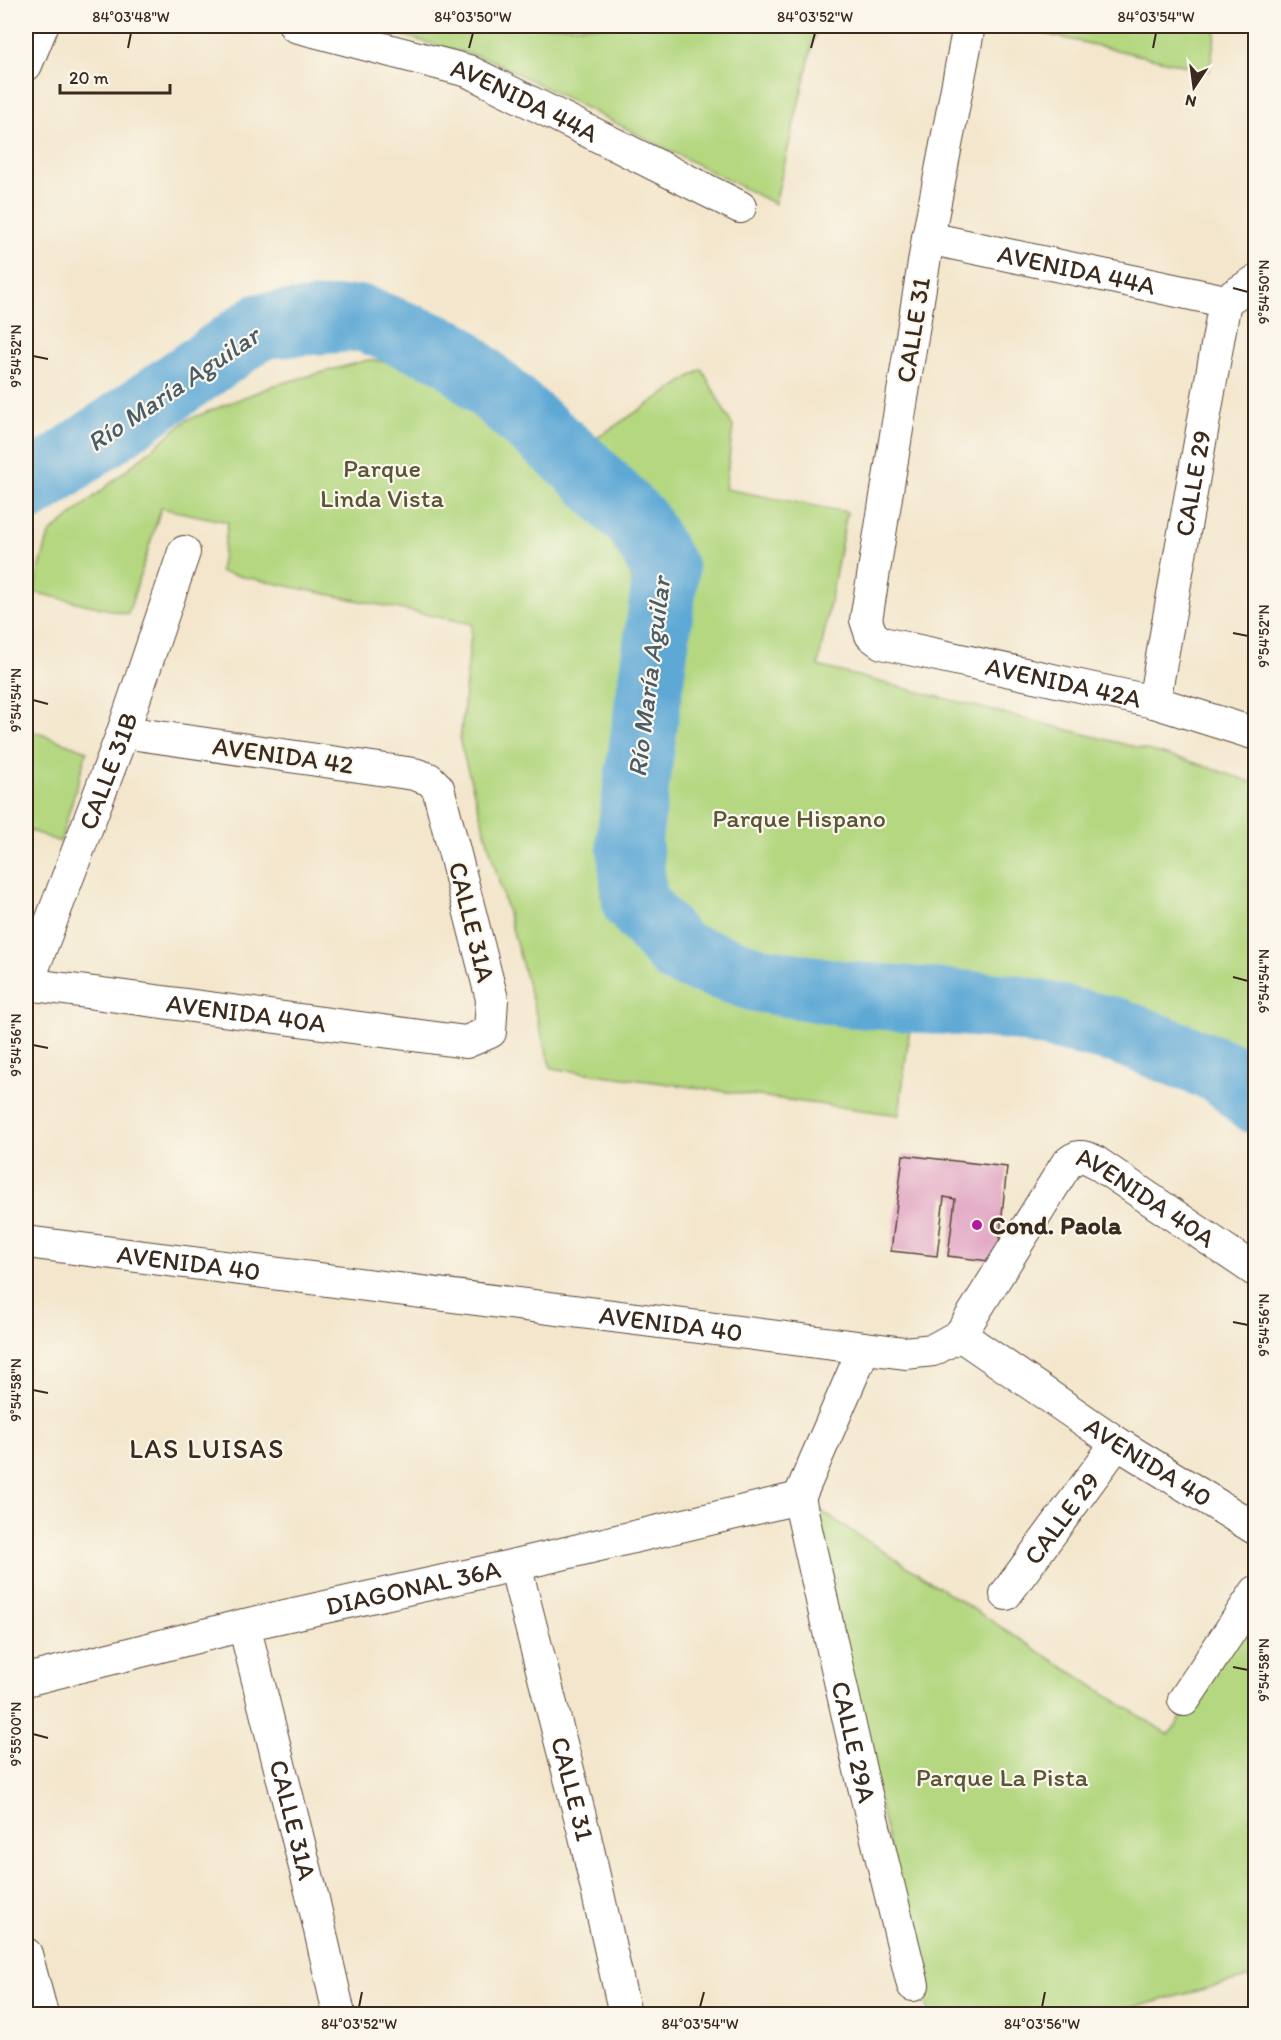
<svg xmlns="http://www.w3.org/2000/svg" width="1281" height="2040" font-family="Itim,sans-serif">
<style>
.green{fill:#b4d780;stroke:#78804f;stroke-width:1.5}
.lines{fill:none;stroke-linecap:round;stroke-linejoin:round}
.river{stroke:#5da8d5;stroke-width:66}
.building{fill:#de9bbe}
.minor-casing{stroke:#574638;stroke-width:34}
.minor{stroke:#fff;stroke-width:32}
.ticks{fill:none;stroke:#3b2a1e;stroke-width:2}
.poi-dot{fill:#b5179e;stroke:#fbf7ec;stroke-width:2}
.labels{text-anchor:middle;stroke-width:4.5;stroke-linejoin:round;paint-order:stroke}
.street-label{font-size:26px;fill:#3b2a1e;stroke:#fbf7ec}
.park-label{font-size:26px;fill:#595536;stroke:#fbf7ec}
.poi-label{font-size:26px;font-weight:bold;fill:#3b2a1e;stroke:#fbf7ec;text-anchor:start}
.water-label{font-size:27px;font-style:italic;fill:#495c67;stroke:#fbf7ec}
.neighbourhood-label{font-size:27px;letter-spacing:1.5px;fill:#3b2a1e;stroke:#fbf7ec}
.neatline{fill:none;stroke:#3b2a1e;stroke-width:2}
.ticks-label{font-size:15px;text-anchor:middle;fill:#3b2a1e}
</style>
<rect width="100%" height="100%" fill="#fbf7ec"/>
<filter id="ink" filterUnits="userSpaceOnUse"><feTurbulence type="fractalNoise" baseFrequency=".0167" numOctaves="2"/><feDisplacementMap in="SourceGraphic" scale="12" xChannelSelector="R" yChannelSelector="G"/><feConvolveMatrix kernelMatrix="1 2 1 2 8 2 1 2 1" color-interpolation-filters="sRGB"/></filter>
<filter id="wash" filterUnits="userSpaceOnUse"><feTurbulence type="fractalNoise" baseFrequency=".008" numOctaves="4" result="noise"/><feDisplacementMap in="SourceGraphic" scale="24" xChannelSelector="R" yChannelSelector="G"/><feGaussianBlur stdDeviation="1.35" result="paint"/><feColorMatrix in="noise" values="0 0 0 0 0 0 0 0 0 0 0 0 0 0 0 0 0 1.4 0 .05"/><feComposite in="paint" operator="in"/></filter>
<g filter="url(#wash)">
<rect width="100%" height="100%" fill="#f3e6cc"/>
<!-- green -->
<g class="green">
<polygon points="366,26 817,26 775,204 491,60"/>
<polygon points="1011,26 1217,26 1209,71"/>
<polygon points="368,360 428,367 498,420 578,496 627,560 635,602 606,802 601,897 645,955 693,983 796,1008 911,1017 899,1115 551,1068 460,742 472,624 220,572 228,522 161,508 128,614 33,592 49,534 187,420 275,385"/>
<polygon points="702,369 733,427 725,489 847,512 818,666 1186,760 1255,783 1255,1084 1235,1065 1136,1022 1016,995 763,968 688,944 644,891 641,836 680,577 651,521 578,450"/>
<polygon points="26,729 87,751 60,842 26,829"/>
<polygon points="813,1506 1169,1735 1255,1611 1255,1976 1108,2014 929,2014 823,1563"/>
</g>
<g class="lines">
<!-- river -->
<polyline class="river" points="26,490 261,326 362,318 451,353 585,470 638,523 666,572 629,839 635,903 679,953 756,979 846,994 1012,1007 1118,1031 1223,1072 1256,1101"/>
</g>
<g id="blocks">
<!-- building -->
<polygon class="building" points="903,1155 1007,1167 997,1262 948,1256 955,1199 944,1197 937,1256 891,1251"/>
</g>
</g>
<g filter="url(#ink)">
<use href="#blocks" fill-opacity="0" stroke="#574638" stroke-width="1.5"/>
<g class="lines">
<defs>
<g id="minor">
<path id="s1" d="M295,26L468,71L740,207"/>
<path id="s2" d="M969,26L928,238L866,620L871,635L882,643L1154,702L1256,734"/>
<polyline points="26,65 42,26"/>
<path id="s3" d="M928,238L1225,301"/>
<path id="s4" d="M1154,702L1225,301L1256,281"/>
<path id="s5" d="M26,984L466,1042L490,1032L492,999L438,788L429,779L414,774L123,732"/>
<path id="s6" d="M26,987L123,732L184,552"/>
<path id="s7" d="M26,1242L905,1353L933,1350L960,1335L1117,1443L1256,1529"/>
<path id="s8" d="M960,1335L1066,1165C1076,1155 1082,1155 1094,1161L1256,1271"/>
<path id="s9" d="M799,1498L860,1770L913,1985"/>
<polyline points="799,1498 864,1348"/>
<path id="s10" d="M515,1565L585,1836L625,2014"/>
<path id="s11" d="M1006,1594L1117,1443"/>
<path id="s12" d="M244,1625L313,1899L339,2014"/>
<path id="s13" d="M26,1680L244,1625L515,1565L799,1498"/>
<polyline points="1184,1700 1256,1592"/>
<polyline points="26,1954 42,2014"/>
</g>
</defs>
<!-- minor casing -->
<use href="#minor" class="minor-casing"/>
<!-- minor -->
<use href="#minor" class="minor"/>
</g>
</g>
<!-- ticks -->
<path class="ticks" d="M128,48L131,33M469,48L473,33M811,48L815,33M1153,48L1156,33M1233,288L1248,292M33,356L48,359M1233,633L1248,636M33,700L48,704M1233,977L1248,981M33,1045L48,1048M1233,1322L1248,1325M33,1390L48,1393M1233,1667L1248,1670M33,1734L48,1738M359,2007L362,1992M700,2007L704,1992M1042,2007L1045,1992"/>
<!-- markers -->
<circle class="poi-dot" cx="977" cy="1225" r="6"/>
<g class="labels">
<!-- street labels -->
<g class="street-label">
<text dy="9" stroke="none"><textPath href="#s1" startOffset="242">AVENIDA 44A</textPath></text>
<text dy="9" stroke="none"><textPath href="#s3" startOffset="152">AVENIDA 44A</textPath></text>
<text transform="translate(913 330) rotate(-81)" y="9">CALLE 31</text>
<text dy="9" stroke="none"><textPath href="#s4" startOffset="222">CALLE 29</textPath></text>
<text dy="9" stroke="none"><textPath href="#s2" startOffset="818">AVENIDA 42A</textPath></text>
<text transform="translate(283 755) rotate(8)" y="9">AVENIDA 42</text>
<text dy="9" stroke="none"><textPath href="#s6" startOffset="231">CALLE 31B</textPath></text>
<text transform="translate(472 922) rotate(76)" y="9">CALLE 31A</text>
<text dy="9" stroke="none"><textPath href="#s5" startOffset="222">AVENIDA 40A</textPath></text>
<text dy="9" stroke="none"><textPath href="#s8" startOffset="294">AVENIDA 40A</textPath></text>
<text dy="9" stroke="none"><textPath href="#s7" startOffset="164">AVENIDA 40</textPath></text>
<text dy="9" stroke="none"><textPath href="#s7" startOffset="650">AVENIDA 40</textPath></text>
<text dy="9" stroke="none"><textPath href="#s7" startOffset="1172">AVENIDA 40</textPath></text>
<text dy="9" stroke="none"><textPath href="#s11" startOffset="94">CALLE 29</textPath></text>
<text dy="9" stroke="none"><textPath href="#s13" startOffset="398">DIAGONAL 36A</textPath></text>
<text dy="9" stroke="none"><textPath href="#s9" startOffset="250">CALLE 29A</textPath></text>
<text dy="9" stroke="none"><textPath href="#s10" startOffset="231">CALLE 31</textPath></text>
<text dy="9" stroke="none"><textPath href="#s12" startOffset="201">CALLE 31A</textPath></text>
</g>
<!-- park labels -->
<g class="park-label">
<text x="382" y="477">Parque<tspan x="382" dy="30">Linda Vista</tspan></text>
<text x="799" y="827">Parque Hispano</text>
<text x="1002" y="1786">Parque La Pista</text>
</g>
<!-- poi labels -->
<g class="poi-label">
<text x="989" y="1234">Cond. Paola</text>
</g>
<!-- water labels -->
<g class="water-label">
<text transform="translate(173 389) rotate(-34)" y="9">Río María Aguilar</text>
<text transform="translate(649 677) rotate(-83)" y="9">Río María Aguilar</text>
</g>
<!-- neighbourhood labels -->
<g class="neighbourhood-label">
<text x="207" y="1458">LAS LUISAS</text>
</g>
</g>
<!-- margin -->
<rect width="1281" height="2040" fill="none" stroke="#fbf7ec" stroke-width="66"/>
<!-- north arrow -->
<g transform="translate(1194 87) rotate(193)" stroke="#fbf7ec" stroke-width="4.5" paint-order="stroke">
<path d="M0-4.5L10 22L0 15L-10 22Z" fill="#3b2a1e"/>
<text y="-9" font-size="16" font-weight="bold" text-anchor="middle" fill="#3b2a1e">N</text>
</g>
<!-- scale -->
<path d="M60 84v9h110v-9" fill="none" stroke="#3b2a1e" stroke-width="3"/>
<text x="69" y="84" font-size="18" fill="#3b2a1e" stroke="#fbf7ec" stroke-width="4.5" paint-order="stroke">20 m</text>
<rect x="33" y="33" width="1215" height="1974" class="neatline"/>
<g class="ticks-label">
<text x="131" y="22">84°03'48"W</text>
<text x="473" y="22">84°03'50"W</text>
<text x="815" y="22">84°03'52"W</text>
<text x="1156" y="22">84°03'54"W</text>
<text transform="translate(1264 292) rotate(-90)" y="5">9°54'50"N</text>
<text transform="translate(16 356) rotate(-90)" y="5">9°54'52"N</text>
<text transform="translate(1264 636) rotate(-90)" y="5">9°54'52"N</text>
<text transform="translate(16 700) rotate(-90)" y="5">9°54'54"N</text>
<text transform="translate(1264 981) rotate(-90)" y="5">9°54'54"N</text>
<text transform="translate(16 1045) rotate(-90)" y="5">9°54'56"N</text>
<text transform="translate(1264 1325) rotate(-90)" y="5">9°54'56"N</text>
<text transform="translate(16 1390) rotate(-90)" y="5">9°54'58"N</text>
<text transform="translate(1264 1670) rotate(-90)" y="5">9°54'58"N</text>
<text transform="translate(16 1734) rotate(-90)" y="5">9°55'00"N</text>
<text x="359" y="2029">84°03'52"W</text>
<text x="700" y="2029">84°03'54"W</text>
<text x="1042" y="2029">84°03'56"W</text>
</g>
</svg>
